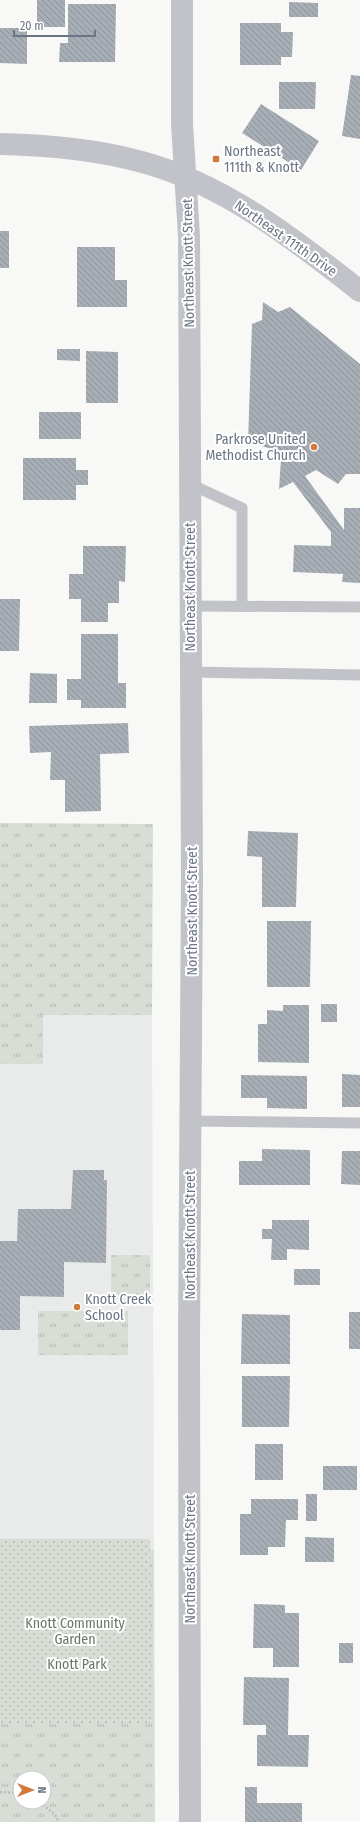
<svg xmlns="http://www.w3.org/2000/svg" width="360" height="1822" font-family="'Fira Sans Condensed',sans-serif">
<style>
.built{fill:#e9eaea}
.park{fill:url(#park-tufts);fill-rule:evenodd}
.garden{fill:url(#garden-dots)}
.building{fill:url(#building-back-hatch)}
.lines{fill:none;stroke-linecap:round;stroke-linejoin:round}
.path{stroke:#bbbdc0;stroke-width:2.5;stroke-dasharray:2 2;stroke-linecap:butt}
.service{stroke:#c1c3c8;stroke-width:11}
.minor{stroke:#c1c3c8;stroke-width:22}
.poi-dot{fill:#d17a3e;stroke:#fff;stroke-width:1.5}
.labels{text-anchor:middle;stroke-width:4;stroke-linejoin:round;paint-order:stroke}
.poi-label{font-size:14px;fill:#6b7584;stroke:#fff;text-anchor:start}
.street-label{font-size:14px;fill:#6b7584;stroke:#fff}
.park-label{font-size:14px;fill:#667765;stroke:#fff}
</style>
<defs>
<pattern id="park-tufts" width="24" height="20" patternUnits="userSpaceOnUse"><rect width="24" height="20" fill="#d8ddd6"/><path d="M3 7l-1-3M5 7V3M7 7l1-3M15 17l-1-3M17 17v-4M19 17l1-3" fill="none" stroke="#b3b8b3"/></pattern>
<pattern id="garden-dots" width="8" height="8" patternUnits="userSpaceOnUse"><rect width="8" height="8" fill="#d8ddd6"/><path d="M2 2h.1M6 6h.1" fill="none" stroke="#b3b8b3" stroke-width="1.8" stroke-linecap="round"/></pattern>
<pattern id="building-back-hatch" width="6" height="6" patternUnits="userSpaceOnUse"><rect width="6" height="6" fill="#a8aeb5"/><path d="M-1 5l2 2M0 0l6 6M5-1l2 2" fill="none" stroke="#8d9299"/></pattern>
</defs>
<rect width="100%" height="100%" fill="#f8f9f7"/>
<!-- built -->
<polygon class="built" points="42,1015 152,1015 154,1550 0,1550 0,1064 43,1064"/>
<!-- park -->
<g class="park">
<polygon points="0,823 153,824 152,1015 43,1015 43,1064 0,1064"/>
<rect x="111" y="1255" width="39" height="44"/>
<rect x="38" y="1311" width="90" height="44"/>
<path d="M0,1550H154L155,1822H0ZM20,1778H44V1802H20Z"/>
</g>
<!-- garden -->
<polygon class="garden" points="0,1539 150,1539 152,1723 0,1724"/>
<!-- building -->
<g class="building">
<rect x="37" y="0" width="28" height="27"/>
<polygon points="289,2 318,3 318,17 289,17"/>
<polygon points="68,4 116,4 115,62 59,62 60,43 68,43"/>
<polygon points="240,23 281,23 281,32 293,32 292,57 281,57 281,65 240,65"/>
<polygon points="0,28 27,28 27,64 0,63"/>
<polygon points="351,75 360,76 360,139 342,136"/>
<polygon points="279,82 316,82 315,109 279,109"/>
<polygon points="261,104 319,141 301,170 242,133"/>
<rect x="0" y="231" width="9" height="37"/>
<polygon points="77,247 115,247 115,280 127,280 127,307 77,307"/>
<polygon points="263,302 278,312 290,307 360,364 360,474 346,474 338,484 316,470 305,476 344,530 344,508 360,508 360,583 342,582 343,574 293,572 294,545 331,546 331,532 293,482 279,489 281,459 289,454 248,442 252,324 262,320"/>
<polygon points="57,349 80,349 80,361 57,360"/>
<polygon points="86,351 118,352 118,403 86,403"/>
<rect x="39" y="412" width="42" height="27"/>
<polygon points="23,458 76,458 76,470 88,470 88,485 76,485 76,500 23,500"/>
<polygon points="83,546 126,546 125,582 119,581 119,603 108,603 108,622 81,622 81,599 69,599 69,574 83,574"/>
<polygon points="0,599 20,599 19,651 0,651"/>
<polygon points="81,634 118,634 118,683 126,683 126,708 81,708 81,700 67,700 67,679 81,679"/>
<polygon points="30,673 57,674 57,703 29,703"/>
<polygon points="128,723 129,753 100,754 101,811 65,812 65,780 50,780 51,752 30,753 29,726"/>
<polygon points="248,831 298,833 296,907 262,907 262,857 247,856"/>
<polygon points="267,921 311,921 310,987 267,987"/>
<rect x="321" y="1004" width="16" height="18"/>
<polygon points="283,1005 309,1005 309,1063 258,1062 258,1024 267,1024 267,1010 283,1011"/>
<polygon points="342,1074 360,1075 360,1107 342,1107"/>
<polygon points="241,1075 307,1076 307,1109 267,1108 267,1098 241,1098"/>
<polygon points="262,1149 310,1150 310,1185 239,1185 239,1161 262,1161"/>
<polygon points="342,1151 360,1151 360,1185 341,1184"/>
<polygon points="73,1170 104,1170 104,1180 107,1180 106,1263 64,1262 64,1297 20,1296 20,1330 0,1330 0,1241 17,1241 18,1209 71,1209"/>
<polygon points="272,1220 309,1220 309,1250 287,1249 287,1260 271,1260 272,1239 262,1239 262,1229 272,1229"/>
<rect x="294" y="1269" width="26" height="16"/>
<rect x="349" y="1312" width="11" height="37"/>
<polygon points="242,1314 290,1315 290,1364 241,1364"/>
<polygon points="242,1376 290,1376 289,1427 242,1427"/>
<rect x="255" y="1444" width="28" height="36"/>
<rect x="323" y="1466" width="34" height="24"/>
<rect x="306" y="1494" width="11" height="27"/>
<polygon points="251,1499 298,1499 298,1520 286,1520 285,1547 268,1547 268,1555 240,1555 240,1514 251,1514"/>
<polygon points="305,1537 334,1538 334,1562 305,1562"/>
<polygon points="254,1604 285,1605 285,1613 299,1613 299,1667 273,1667 273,1648 253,1648"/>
<rect x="339" y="1643" width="14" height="20"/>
<polygon points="244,1677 289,1678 288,1735 309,1735 308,1767 257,1766 257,1735 266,1735 266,1725 243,1725"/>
<polygon points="245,1787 257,1787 257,1803 302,1803 302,1822 245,1822"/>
</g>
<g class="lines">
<!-- path -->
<g class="path">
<polyline points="0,1792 20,1793"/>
<polyline points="40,1802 55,1815 59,1822"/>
</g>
<!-- service -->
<g class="service">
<polyline points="190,484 242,508 242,606"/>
<polyline points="191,606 360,607"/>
<polyline points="191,672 360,675"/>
<polyline points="191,1121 360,1123"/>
</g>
<!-- minor -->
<g class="minor">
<polyline points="182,0 182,124 189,236 192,878 189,1343 190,1822"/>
<path d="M0,144C48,145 95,149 142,162C224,184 294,239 360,291"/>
</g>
</g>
<!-- markers -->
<g class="poi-dot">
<rect x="212" y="155" width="8" height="8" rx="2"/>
<circle cx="314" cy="447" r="4"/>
<circle cx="77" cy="1307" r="4"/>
</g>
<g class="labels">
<!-- poi labels -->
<g class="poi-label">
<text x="224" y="156">Northeast<tspan x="224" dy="16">111th &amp; Knott</tspan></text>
<text x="306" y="444" text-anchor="end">Parkrose United<tspan x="306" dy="16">Methodist Church</tspan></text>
<text x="85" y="1304">Knott Creek<tspan x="85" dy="16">School</tspan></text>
</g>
<!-- street labels -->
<g class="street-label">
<text transform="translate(286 238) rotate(35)" y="5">Northeast 111th Drive</text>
<text transform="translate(188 263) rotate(-91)" y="5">Northeast Knott Street</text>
<text transform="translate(190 587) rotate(-90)" y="5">Northeast Knott Street</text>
<text transform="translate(192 911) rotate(-90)" y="5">Northeast Knott Street</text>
<text transform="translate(190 1235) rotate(-90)" y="5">Northeast Knott Street</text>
<text transform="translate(190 1559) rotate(-90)" y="5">Northeast Knott Street</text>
</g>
<!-- park labels -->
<g class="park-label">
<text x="75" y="1628">Knott Community<tspan x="75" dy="16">Garden</tspan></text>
<text x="77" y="1669">Knott Park</text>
</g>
</g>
<!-- north arrow -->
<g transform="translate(32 1790) rotate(90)"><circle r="19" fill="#ffffff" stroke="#c4c8ce"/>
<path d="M0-3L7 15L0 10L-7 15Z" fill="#d17a3e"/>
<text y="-6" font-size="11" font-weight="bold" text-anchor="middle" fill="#6b7584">N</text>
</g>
<!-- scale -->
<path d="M14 30v6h81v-6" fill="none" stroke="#6b7584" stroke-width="2"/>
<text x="20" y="30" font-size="12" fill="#6b7584" stroke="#ffffff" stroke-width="3" paint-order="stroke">20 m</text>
</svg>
